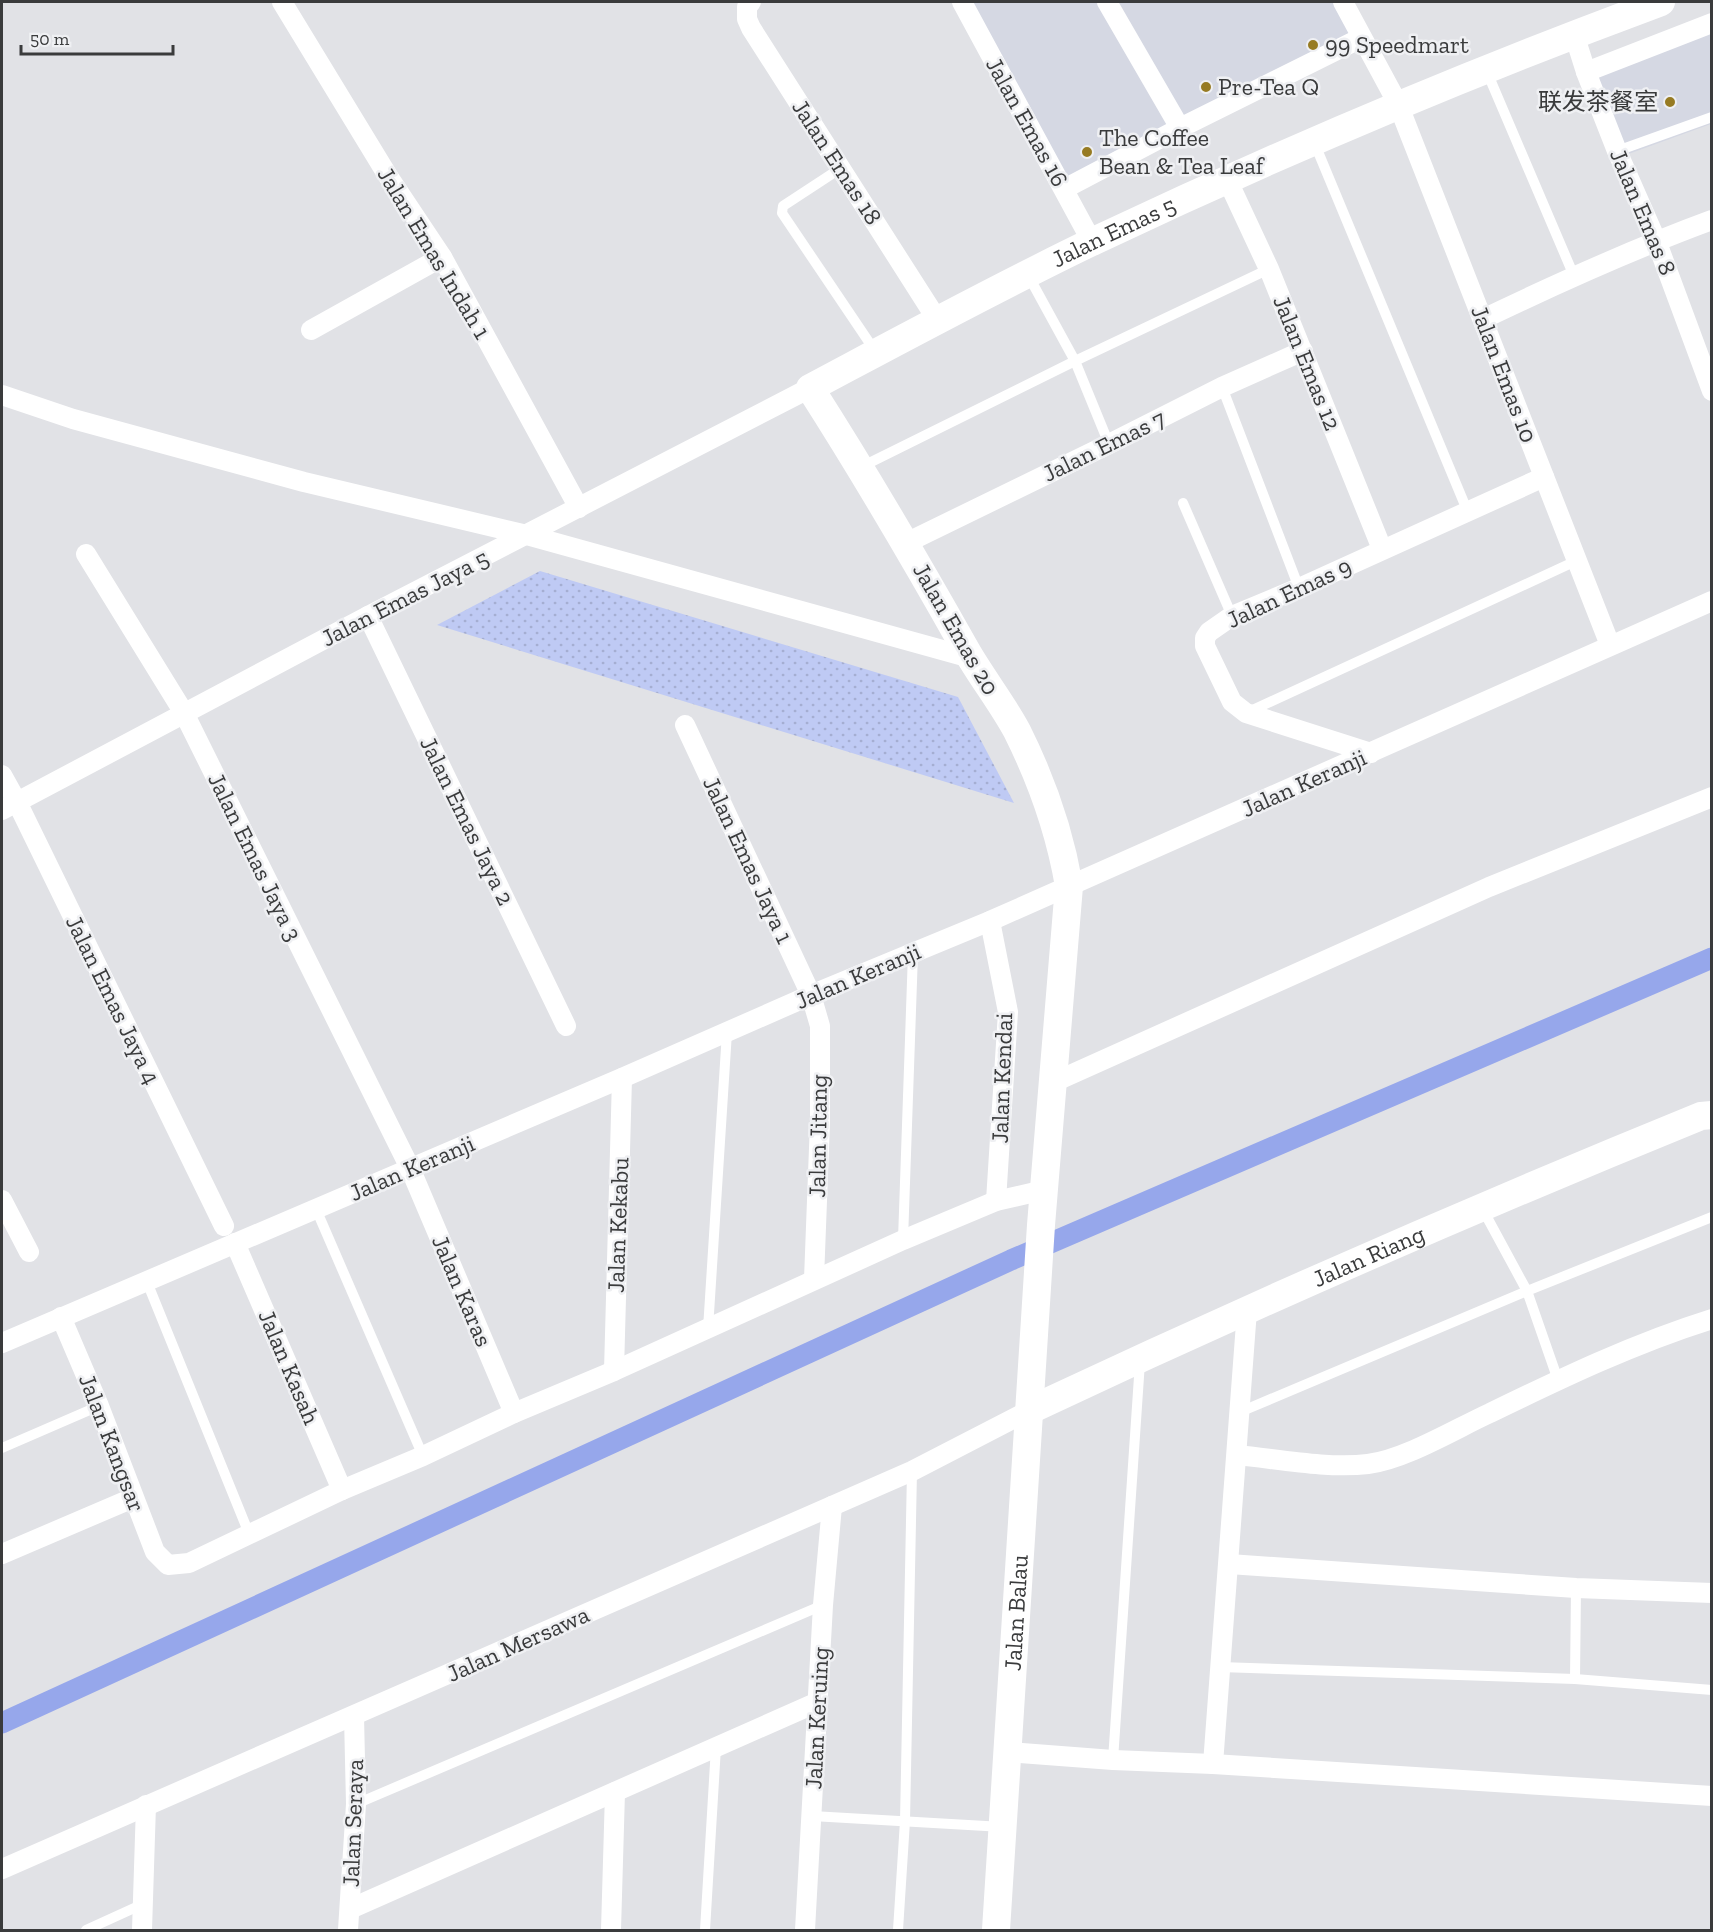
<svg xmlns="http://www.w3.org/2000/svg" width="1713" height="1932" font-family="'Zilla Slab','Noto Sans SC',serif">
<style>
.built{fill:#d5d8e3}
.grass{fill:url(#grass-dots)}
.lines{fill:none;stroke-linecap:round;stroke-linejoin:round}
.canal{stroke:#96a7eb;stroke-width:21}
.lane{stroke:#fff;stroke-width:10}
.street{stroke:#fff;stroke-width:20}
.secondary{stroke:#fff;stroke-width:28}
.poi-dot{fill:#977b23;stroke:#eff0f3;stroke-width:2}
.labels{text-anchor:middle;stroke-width:5;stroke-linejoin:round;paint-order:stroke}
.poi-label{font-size:24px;fill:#3a3b3c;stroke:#eff0f3;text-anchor:start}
.street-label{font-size:24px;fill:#3a3b3c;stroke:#eff0f3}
</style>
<defs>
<pattern id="grass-dots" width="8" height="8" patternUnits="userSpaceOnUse" patternTransform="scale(1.5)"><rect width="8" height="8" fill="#bfcaf4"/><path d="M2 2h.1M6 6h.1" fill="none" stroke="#a5aed2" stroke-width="1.8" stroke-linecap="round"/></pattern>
</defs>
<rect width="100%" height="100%" fill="#e1e2e6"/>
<!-- built -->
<g class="built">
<polygon points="954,2 1351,2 1371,40 1059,199"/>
<polygon points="1711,15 1711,124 1612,160 1576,67"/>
</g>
<!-- grass -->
<polygon class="grass" points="540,571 958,697 1014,803 437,625"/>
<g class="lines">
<!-- canal -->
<polyline class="canal" points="2,1723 1011,1260 1712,958"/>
<!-- lane -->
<g class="lane">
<polyline points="1487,72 1574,276"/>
<polyline points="1314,142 1467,510"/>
<polyline points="1617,151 1712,117"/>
<polyline points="841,168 783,206 782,213 875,351"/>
<polyline points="1028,275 1075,361 1109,444"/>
<polyline points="1222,387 1299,588"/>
<polyline points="861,467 1075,361 1269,269"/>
<polyline points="1183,503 1232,616"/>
<polyline points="1246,713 1578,560"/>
<polyline points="1482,1208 1527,1291 1558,1380"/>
<polyline points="316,1209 423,1456"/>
<polyline points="903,1240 913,953"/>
<polyline points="147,1282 250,1536"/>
<polyline points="708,1329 727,1032"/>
<polyline points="1240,1412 1527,1291 1712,1217"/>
<polyline points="2,1448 99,1406"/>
<polyline points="1220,1667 1575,1679 1712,1690"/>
<polyline points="1575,1679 1576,1588"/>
<polyline points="1113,1760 1140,1362"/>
<polyline points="356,1804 823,1605"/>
<polyline points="812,1816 1003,1827"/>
<polyline points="86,1930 143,1904"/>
<polyline points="705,1930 716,1747"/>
<polyline points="898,1930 905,1821 912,1471"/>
</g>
<!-- street -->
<g class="street">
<polyline points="282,2 388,176 442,257 579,508"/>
<polyline points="751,2 747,7 747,19 751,28 938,321"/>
<polyline points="962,2 1092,242"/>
<polyline points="1107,2 1180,128"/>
<polyline points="1343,2 1398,104 1610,645"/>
<polyline points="1574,34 1586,72 1617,151 1656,240 1712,391"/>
<polyline points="1586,72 1712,23"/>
<polyline points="1227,179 1269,269 1382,549"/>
<polyline points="1064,189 1180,128 1361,38"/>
<path d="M1483,319C1558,283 1633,249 1712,220"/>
<polyline points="311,330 442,257"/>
<polyline points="2,395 73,419 304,482 527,535 971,658"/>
<polyline points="906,543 1109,444 1222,387 1303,351"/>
<polyline points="86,554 184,713 410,1168 514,1413"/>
<polyline points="368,616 566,1026"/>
<polyline points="685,725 811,995 820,1026 820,1122 814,1279"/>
<polyline points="1371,753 1246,713 1232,702 1205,646 1205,638 1209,632 1232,616 1299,588 1544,477"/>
<polyline points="2,775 17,802 224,1226"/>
<polyline points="2,810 368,616 810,388"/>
<polyline points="990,921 1008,1012 996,1201"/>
<polyline points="1052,1083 1489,887 1712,797"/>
<polyline points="2,1200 29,1252"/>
<polyline points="235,1243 342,1490"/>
<polyline points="61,1317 99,1406 155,1552 168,1565 189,1563 342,1490 423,1456 514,1413 614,1371 903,1240 996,1201 1044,1190"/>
<polyline points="2,1343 622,1078 811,995 990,921 1712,601"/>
<polyline points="614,1371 622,1078"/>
<path d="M1237,1455C1278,1459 1328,1469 1368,1464C1406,1459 1455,1429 1490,1413C1562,1378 1635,1343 1712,1319"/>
<polyline points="2,1554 133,1498"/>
<polyline points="1229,1564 1576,1588 1712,1593"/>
<polyline points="1008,1752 1113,1760 1213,1764 1712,1796"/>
<polyline points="1213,1764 1247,1310"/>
<polyline points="2,1869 912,1471 1030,1410"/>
<polyline points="350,1909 818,1702"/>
<polyline points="142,1930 146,1805"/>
<polyline points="348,1930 356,1804 354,1716"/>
<polyline points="611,1930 615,1792"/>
<polyline points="805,1930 823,1605 832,1506"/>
</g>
<!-- secondary -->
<g class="secondary">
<path id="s1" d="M1030,1410C1251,1306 1475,1208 1701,1116L1712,1115"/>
<path id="s2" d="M996,1930L1041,1225L1069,886C1060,833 1041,779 1017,731C1002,703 982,678 966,650C916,561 865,474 810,388C904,338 998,287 1094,241C1280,153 1469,73 1661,2"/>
</g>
</g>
<!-- markers -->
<g class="poi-dot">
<circle cx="1313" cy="45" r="6"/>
<circle cx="1206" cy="87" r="6"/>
<circle cx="1670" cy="102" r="6"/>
<circle cx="1087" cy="152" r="6"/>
</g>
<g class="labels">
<!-- poi labels -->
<g class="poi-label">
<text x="1325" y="53">99 Speedmart</text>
<text x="1218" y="95">Pre-Tea Q</text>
<text x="1658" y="110" text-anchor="end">联发茶餐室</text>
<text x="1099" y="146">The Coffee<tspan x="1099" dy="28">Bean &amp; Tea Leaf</tspan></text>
</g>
<!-- street labels -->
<g class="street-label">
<text transform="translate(1027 122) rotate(61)" y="8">Jalan Emas 16</text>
<text transform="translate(837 162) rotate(57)" y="8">Jalan Emas 18</text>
<text transform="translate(1643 212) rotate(67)" y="8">Jalan Emas 8</text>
<text dy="8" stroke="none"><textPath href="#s2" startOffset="1953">Jalan Emas 5</textPath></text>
<text transform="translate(434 253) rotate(59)" y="8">Jalan Emas Indah 1</text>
<text transform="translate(1307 363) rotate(68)" y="8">Jalan Emas 12</text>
<text transform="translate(1504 374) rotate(69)" y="8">Jalan Emas 10</text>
<text transform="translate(1104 446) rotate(-26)" y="8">Jalan Emas 7</text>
<text transform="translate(1289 593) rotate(-25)" y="8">Jalan Emas 9</text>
<text transform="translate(405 598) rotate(-27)" y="8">Jalan Emas Jaya 5</text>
<text transform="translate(956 629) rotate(60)" y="8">Jalan Emas 20</text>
<text transform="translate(1304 783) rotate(-24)" y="8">Jalan Keranji</text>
<text transform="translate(467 821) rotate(64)" y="8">Jalan Emas Jaya 2</text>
<text transform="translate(255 857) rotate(64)" y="8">Jalan Emas Jaya 3</text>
<text transform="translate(748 860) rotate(65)" y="8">Jalan Emas Jaya 1</text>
<text transform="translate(858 976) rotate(-23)" y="8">Jalan Keranji</text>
<text transform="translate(113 1000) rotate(64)" y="8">Jalan Emas Jaya 4</text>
<text transform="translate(1002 1078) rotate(-88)" y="8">Jalan Kendai</text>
<text transform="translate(818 1136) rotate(-89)" y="8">Jalan Jitang</text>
<text transform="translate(412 1168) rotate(-23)" y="8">Jalan Keranji</text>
<text transform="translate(618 1225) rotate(-88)" y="8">Jalan Kekabu</text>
<text dy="8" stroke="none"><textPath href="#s1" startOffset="372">Jalan Riang</textPath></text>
<text transform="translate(462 1291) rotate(67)" y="8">Jalan Karas</text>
<text transform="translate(289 1367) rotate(67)" y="8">Jalan Kasah</text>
<text transform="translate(112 1443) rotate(69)" y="8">Jalan Kangsar</text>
<text dy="8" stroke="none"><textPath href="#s2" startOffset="318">Jalan Balau</textPath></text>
<text transform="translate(518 1644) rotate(-24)" y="8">Jalan Mersawa</text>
<text transform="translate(817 1718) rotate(-87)" y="8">Jalan Keruing</text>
<text transform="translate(353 1823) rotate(-88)" y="8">Jalan Seraya</text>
</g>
</g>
<!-- border -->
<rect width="1713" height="1932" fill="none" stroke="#3a3b3c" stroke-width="6"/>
<!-- scale -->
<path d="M21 45v9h152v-9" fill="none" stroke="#3a3b3c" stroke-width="3"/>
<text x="30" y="45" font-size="18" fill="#3a3b3c" stroke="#eff0f3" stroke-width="4.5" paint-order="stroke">50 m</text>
</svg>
